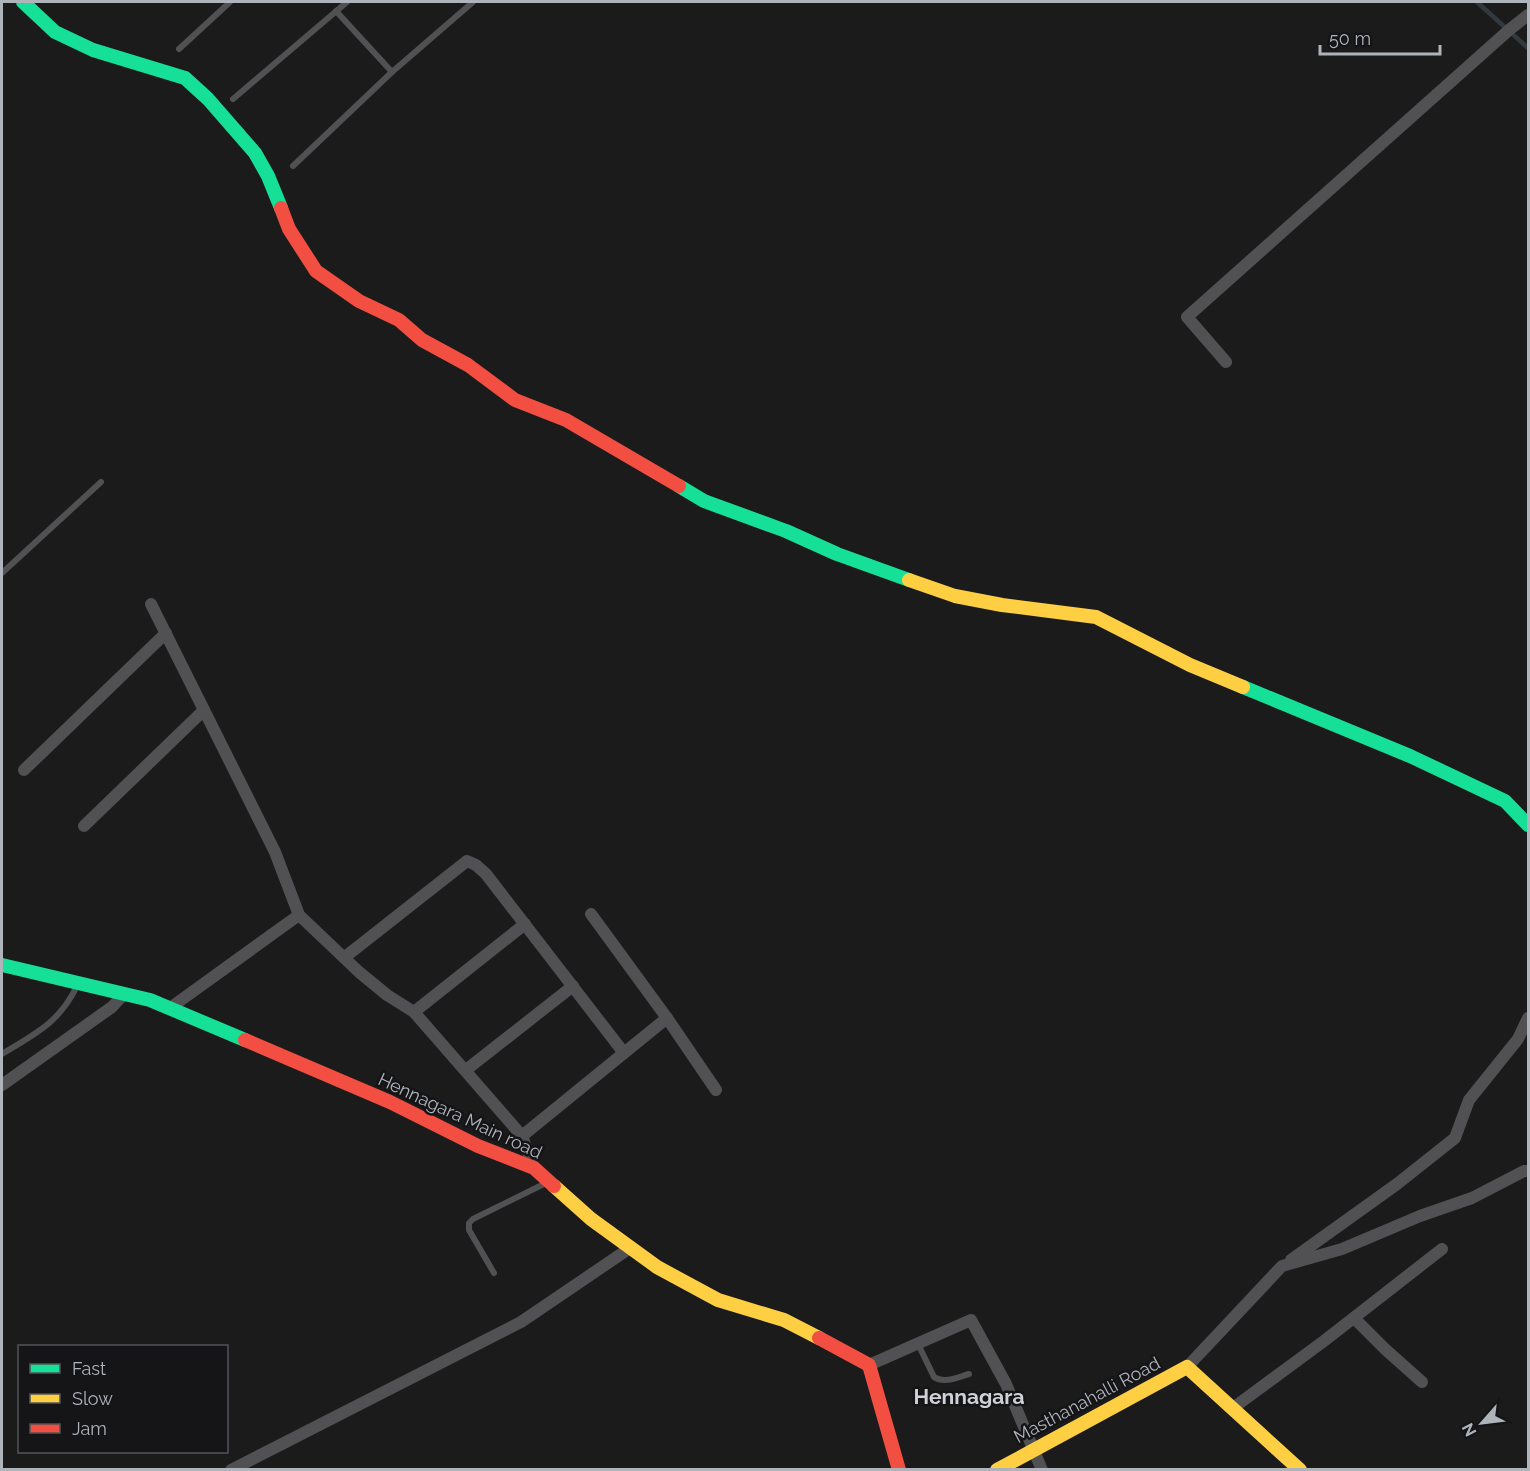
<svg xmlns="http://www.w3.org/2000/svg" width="1530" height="1471" font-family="Raleway,sans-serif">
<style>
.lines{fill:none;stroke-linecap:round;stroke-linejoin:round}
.stream{stroke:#32393e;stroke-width:4.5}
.lane{stroke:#515154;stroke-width:6}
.street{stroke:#515154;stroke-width:12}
.fast{stroke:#16e098;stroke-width:14}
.slow{stroke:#ffcf43;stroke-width:14}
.jam{stroke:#f24e42;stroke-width:14}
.labels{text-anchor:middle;stroke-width:5;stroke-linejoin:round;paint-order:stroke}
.street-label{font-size:18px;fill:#afb3ba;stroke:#151517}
.quarter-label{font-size:21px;font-weight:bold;fill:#cfd1d6;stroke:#151517}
</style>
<rect width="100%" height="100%" fill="#1b1b1b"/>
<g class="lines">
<!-- stream -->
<polyline class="stream" points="1477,2 1528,48"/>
<!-- lane -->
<g class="lane">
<polyline points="336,11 392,72"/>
<polyline points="179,49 230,2"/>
<polyline points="233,99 347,2"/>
<polyline points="293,166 392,72 473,2"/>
<polyline points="2,573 101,482"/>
<path d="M2,1054C35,1034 59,1023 77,986"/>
<polyline points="494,1273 469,1230 469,1223 473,1219 546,1183"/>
<path d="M918,1344L934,1377C944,1384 958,1377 969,1374"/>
</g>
<!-- street -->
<g class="street">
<polyline points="1226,362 1187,317 1509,30 1528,15"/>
<polyline points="151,604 275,852 299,915 359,972 387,995 414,1012 522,1136 534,1168"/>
<polyline points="24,770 166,633"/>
<polyline points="84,826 204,710"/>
<polyline points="345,957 467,861 476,865 486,874 624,1053"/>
<polyline points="170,1008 299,915"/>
<polyline points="414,1012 525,924"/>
<polyline points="667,1018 716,1090"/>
<polyline points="466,1070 573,986"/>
<polyline points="2,1085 112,1007 124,994"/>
<polyline points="522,1136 667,1018 591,914"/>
<polyline points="1291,1260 1397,1184 1455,1138 1469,1100 1518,1039 1528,1018"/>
<polyline points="1354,1318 1385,1349 1422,1382"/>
<polyline points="869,1365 971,1320 1006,1384 1042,1470"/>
<polyline points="1187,1367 1282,1266 1342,1249 1420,1216 1472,1198 1524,1171 1528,1171"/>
<polyline points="1233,1408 1324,1341 1442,1249"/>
<polyline points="231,1470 521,1322 630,1248"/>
</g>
<!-- fast -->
<g class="fast">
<polyline points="23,2 55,32 93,50 185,78 208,99 255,153 268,176 281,208"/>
<polyline points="679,486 704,501 786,531 837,554 909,580"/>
<polyline points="1243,687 1410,756 1505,801 1528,825"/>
<polyline points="2,965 150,1000 245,1040"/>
</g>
<!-- slow -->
<g class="slow">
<polyline points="909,580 955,596 1002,605 1096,617 1190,665 1243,687"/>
<polyline points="554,1186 591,1219 657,1267 718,1300 784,1320 819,1338"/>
<polyline points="997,1470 1187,1367 1300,1470"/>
</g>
<!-- jam -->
<g class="jam">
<polyline points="281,208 289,229 316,271 359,301 399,320 422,340 468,365 515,400 566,420 679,486"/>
<polyline points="245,1040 390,1102 478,1146 534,1168 554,1186"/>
<polyline points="819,1338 869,1365 899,1470"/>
</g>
</g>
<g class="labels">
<!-- street labels -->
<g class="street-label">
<text transform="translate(460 1116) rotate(25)" y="6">Hennagara Main road</text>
<text transform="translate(1087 1400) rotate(-28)" y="6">Masthanahalli Road</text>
</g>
<!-- quarter labels -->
<g class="quarter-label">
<text x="969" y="1404">Hennagara</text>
</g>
</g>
<!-- border -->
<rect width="1530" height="1471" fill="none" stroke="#afb3ba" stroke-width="6"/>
<!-- legend -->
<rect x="18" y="1345" width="210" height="108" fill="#151517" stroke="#535458" stroke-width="1.5"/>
<rect x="30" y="1364" width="30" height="9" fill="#16e098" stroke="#535458" stroke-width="1.5"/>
<text x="72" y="1375" font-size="18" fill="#afb3ba">Fast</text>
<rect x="30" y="1394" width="30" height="9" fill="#ffcf43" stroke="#535458" stroke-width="1.5"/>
<text x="72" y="1405" font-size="18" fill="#afb3ba">Slow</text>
<rect x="30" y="1424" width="30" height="9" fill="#f24e42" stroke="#535458" stroke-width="1.5"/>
<text x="72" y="1435" font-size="18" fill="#afb3ba">Jam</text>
<!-- north arrow -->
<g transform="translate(1482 1423) rotate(242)" stroke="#151517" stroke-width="4.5" paint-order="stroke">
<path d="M0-4.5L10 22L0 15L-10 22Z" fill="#afb3ba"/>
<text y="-9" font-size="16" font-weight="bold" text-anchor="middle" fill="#afb3ba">N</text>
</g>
<!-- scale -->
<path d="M1320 45v9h120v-9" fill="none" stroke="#afb3ba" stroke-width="3"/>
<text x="1329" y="45" font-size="18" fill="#afb3ba" stroke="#151517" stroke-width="4.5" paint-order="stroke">50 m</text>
</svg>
